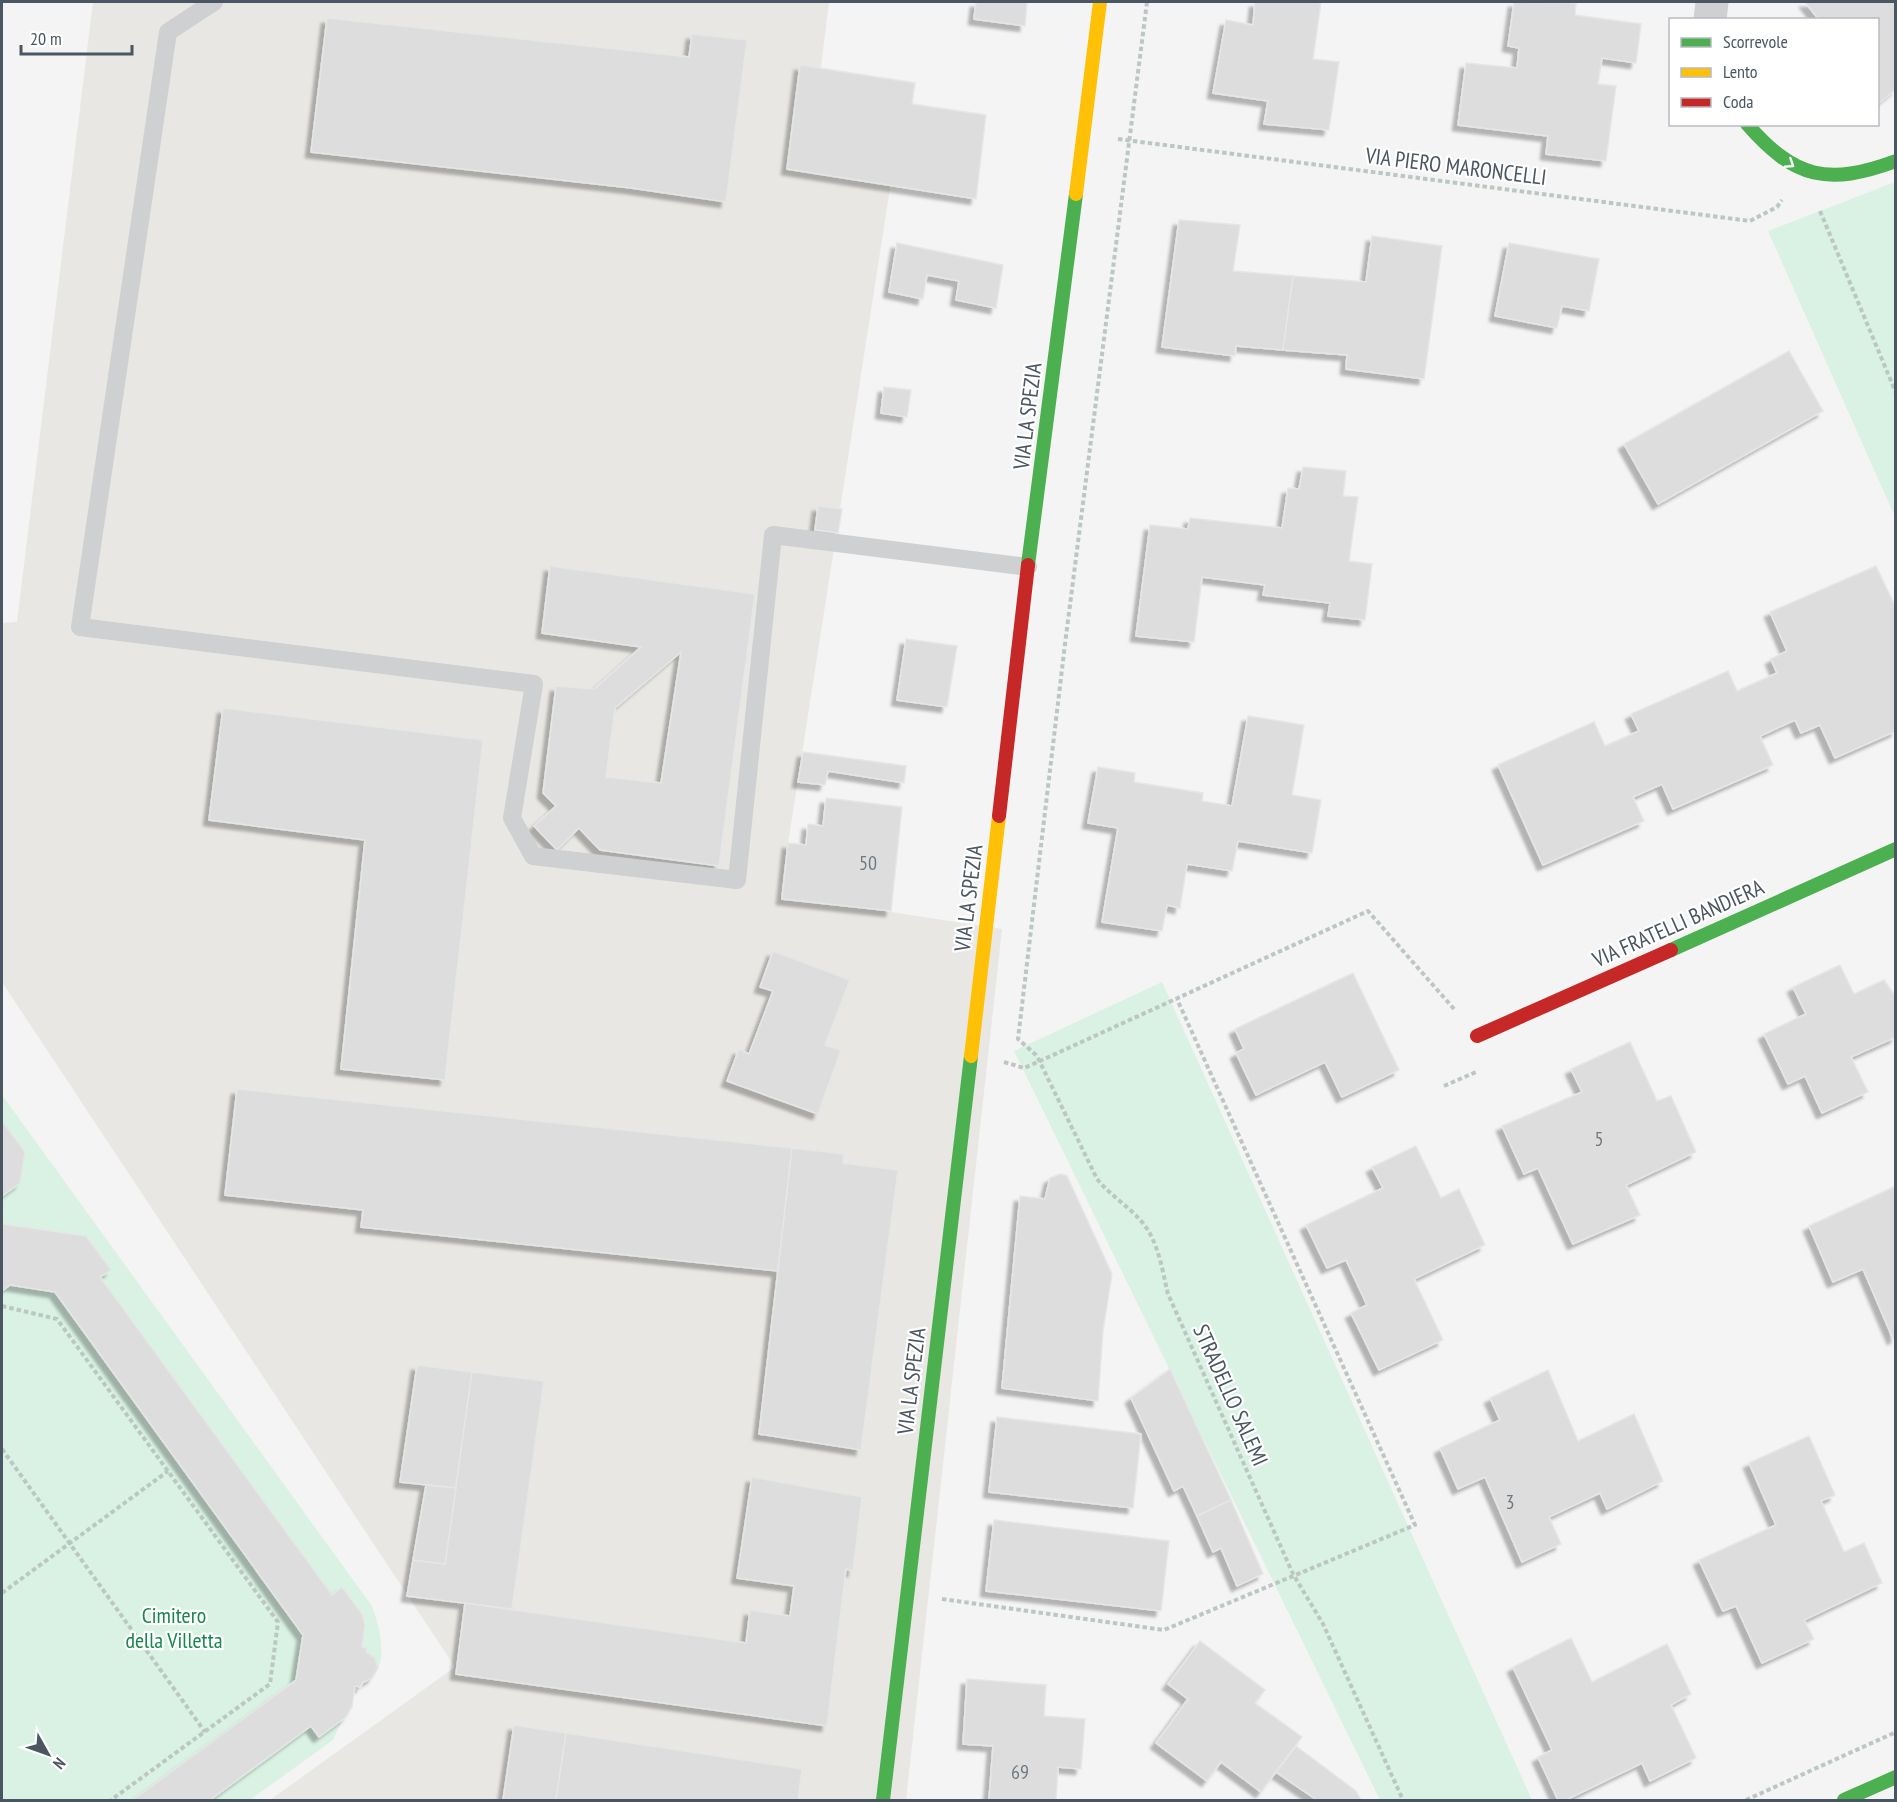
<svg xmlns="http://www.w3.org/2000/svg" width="1897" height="1802" font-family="'PT Sans Narrow',sans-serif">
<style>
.commercial{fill:#e8e7e3}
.green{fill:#d9f2e3}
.building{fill:#ddddde;stroke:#e5e6e7;stroke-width:1.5;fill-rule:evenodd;filter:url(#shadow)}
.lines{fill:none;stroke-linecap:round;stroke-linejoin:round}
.path{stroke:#bcc7c4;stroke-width:4;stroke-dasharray:4.5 3;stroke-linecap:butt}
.lane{stroke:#ced0d2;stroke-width:18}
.street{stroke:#ced0d2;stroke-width:33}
.fast{stroke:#4caf50;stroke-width:14}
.slow{stroke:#ffc107;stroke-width:14}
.jam{stroke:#c62828;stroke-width:14}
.oneway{stroke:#f6fbf6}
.labels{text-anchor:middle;stroke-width:4.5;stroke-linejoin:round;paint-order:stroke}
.number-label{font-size:20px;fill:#707881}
.street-label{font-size:22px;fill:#4a5661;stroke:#fff}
.park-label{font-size:22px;fill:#17864f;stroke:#fff}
</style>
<defs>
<filter id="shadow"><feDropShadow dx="-5.5" dy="5.5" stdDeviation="1.5" flood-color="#0004"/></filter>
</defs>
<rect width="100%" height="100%" fill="#f4f4f4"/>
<!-- commercial -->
<polygon class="commercial" points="93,2 829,2 810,156 891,182 780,895 1002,929 906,1800 270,1800 455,1667 2,982 2,623 17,622"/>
<!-- green -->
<g class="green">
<polygon points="1895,182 1895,517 1768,231"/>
<polygon points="1162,982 1532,1800 1380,1800 1014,1051"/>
<path d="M2,1095L372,1606C380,1628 390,1665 368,1682L362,1683L361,1687H355L352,1707L342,1720L333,1740L250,1800H2Z"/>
</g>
<!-- building -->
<g class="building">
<polygon points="976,2 1027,2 1025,26 974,19"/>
<polygon points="1255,2 1321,2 1313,59 1339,62 1329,130 1264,124 1268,101 1213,93 1226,20 1253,25"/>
<polygon points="1514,2 1576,3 1575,15 1641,24 1636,63 1602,58 1598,84 1616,86 1606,161 1546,154 1548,136 1458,125 1466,63 1517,68 1519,48 1508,46"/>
<polygon points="1805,2 1896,2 1896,89 1878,104 1878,20 1819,20"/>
<polygon points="327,18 689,57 692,34 747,40 726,202 631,188 311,152"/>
<polygon points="800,65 915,83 912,104 986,115 976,199 787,169"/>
<polygon points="1179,220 1240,225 1233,271 1293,276 1283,350 1236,346 1235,356 1162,347"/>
<polygon points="1372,236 1442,246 1424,379 1346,369 1347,355 1283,350 1293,276 1366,282"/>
<polygon points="897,243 1003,265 996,308 956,300 959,281 927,275 923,299 889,292"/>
<polygon points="1509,243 1599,259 1589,311 1562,306 1557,328 1495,316"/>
<polygon points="1789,351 1823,411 1658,504 1624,444"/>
<polygon points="884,387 911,390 907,417 881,413"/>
<polygon points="1303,467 1346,471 1343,496 1358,497 1349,561 1372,564 1365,620 1328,616 1330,603 1263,595 1265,585 1202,577 1194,642 1136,636 1150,525 1188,529 1190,518 1282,528 1288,488 1299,489"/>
<polygon points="818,506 842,509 838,533 815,530"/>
<path d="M550,566L755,594L719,866L600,850L579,828L557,850L534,826L556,806L543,793L556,686L594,689L641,647L542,633ZM681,652L661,783L606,777L615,708Z"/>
<polygon points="1876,566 1896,608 1896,731 1835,758 1820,725 1801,733 1795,720 1760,736 1773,765 1673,809 1662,784 1633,797 1644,821 1543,865 1498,765 1594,722 1605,746 1639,731 1631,714 1728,671 1737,691 1777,673 1771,659 1787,651 1770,612"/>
<polygon points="906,639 957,646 947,707 897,700"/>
<polygon points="223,708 483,740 445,1080 341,1069 365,840 209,820"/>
<polygon points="1248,716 1304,725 1292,795 1321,800 1312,853 1238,841 1232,871 1187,864 1180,908 1167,905 1162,931 1102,922 1118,828 1088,823 1098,767 1135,773 1134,782 1203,793 1202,801 1232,806"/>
<polygon points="803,752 906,766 904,783 828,771 825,785 798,782"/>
<polygon points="826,798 902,807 891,911 782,899 788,843 806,845 808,824 823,826"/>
<polygon points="773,951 850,980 825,1045 841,1050 818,1114 727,1081 739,1049 749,1054 773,991 760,987"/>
<polygon points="1840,965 1854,994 1884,980 1896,997 1896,1037 1851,1057 1868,1092 1822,1113 1805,1076 1788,1084 1764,1034 1806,1014 1793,987"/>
<polygon points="1353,973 1399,1070 1342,1097 1325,1062 1256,1095 1236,1053 1244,1049 1235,1029"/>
<polygon points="1630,1042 1657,1101 1671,1096 1696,1152 1626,1185 1640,1215 1573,1244 1538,1168 1524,1174 1502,1126 1582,1092 1571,1069"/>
<polygon points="237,1089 792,1148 778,1271 361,1227 363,1210 225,1195"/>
<polygon points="2,1121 25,1152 20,1183 2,1196"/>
<polygon points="1416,1146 1441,1198 1459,1189 1485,1245 1414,1279 1443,1340 1379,1370 1351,1313 1367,1305 1346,1260 1327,1268 1306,1225 1383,1188 1372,1167"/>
<polygon points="792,1148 844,1154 843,1163 898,1170 861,1450 759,1434"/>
<polygon points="1060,1174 1067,1176 1112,1274 1103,1331 1098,1401 1002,1388 1020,1196 1045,1199 1050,1178"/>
<polygon points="1896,1186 1896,1337 1893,1339 1863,1269 1833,1282 1809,1226"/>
<polygon points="2,1224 86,1236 111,1270 100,1277 332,1595 342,1587 362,1614 365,1625 362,1647 367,1648 366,1652 375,1658 378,1668 372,1678 362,1683 361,1687 355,1686 352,1707 346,1717 319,1737 311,1726 210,1800 133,1800 296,1680 303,1635 55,1292 10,1285 2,1291"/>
<polygon points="417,1365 472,1372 456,1488 400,1482"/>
<polygon points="1170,1369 1231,1500 1197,1516 1183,1486 1174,1491 1131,1398"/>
<polygon points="1548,1370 1578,1441 1634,1414 1663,1481 1607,1509 1600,1493 1549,1517 1561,1544 1522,1562 1485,1477 1458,1489 1440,1448 1500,1420 1490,1398"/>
<polygon points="472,1372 544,1381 512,1609 407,1596 413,1560 445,1564"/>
<polygon points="997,1417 1141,1434 1133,1508 989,1492"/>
<polygon points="1809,1436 1835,1495 1821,1501 1844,1552 1864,1543 1882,1583 1804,1620 1814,1639 1762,1663 1736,1606 1723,1611 1699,1560 1776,1525 1749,1463"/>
<polygon points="752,1477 862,1497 853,1571 846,1569 827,1726 456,1674 465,1603 746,1643 750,1610 790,1616 794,1586 737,1578"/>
<polygon points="426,1485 456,1488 445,1564 413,1560"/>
<polygon points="1231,1500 1263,1574 1237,1586 1221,1548 1213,1552 1197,1516"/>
<polygon points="994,1520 1169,1541 1161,1611 986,1591"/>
<polygon points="1571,1638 1592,1682 1667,1644 1691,1694 1671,1705 1696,1758 1650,1781 1642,1763 1566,1800 1558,1800 1538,1757 1552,1750 1513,1667"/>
<polygon points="1200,1641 1265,1690 1255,1703 1302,1737 1261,1792 1221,1762 1207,1781 1156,1743 1188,1699 1168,1684"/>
<polygon points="967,1679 1046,1685 1044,1716 1085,1719 1081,1769 1058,1767 1056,1800 989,1800 993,1746 963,1744"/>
<polygon points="514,1725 566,1733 556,1800 503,1800"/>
<polygon points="566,1733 802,1769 798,1800 556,1800"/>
<polygon points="1296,1746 1356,1791 1361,1800 1317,1800 1276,1772"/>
</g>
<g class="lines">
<!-- path -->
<g class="path">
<path d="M1147,2L1065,644L1018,1039L1037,1056L1097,1179C1112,1198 1137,1211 1149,1232C1160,1251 1163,1274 1168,1294L1293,1574L1323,1624L1403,1800"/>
<polyline points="1118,139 1750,221 1777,207 1782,200"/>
<polyline points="1820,211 1896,393"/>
<polyline points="1004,1062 1024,1068 1040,1061 1368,911 1454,1009"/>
<polyline points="1444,1086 1476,1072"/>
<polyline points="2,1306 57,1319 278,1622 270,1684 111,1800"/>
<polyline points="2,1449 205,1732"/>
<polyline points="2,1593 168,1471"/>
<polyline points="942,1599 1164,1630 1415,1525 1177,999"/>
<polyline points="1746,1800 1896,1732"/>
</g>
<!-- lane -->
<polyline class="lane" points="214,2 168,32 80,627 534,684 512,818 533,856 737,880 773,535 1028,567"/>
<!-- street -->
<polyline class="street" points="1710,20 1712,2"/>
<!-- fast -->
<g class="fast">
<path d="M1747,124C1795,179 1828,186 1896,161"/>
<polyline points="1028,565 1076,194"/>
<polyline points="1671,950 1896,849"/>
<polyline points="883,1800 971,1056"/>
<polyline points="1844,1800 1896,1777"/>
</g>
<!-- slow -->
<g class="slow">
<polyline points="1076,194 1100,2"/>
<polyline points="971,1056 999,816"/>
</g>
<!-- jam -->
<g class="jam">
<polyline points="999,816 1028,565"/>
<polyline points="1477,1036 1671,950"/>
</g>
</g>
<!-- one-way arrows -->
<defs><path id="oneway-chevron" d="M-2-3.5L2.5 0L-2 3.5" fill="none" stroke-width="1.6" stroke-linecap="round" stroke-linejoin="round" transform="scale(1.5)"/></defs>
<use class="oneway" href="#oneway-chevron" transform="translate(1790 164) rotate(33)"/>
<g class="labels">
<!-- number labels -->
<g class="number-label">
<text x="868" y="870">50</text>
<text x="1599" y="1146">5</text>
<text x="1510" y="1509">3</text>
<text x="1020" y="1779">69</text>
</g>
<!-- street labels -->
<g class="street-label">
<text transform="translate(1456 166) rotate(7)" y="8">VIA PIERO MARONCELLI</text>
<text transform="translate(1027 416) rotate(-83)" y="8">VIA LA SPEZIA</text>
<text transform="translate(968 898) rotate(-83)" y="8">VIA LA SPEZIA</text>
<text transform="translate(1678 923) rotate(-24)" y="8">VIA FRATELLI BANDIERA</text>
<text transform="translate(911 1381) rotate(-83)" y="8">VIA LA SPEZIA</text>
<text transform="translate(1231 1395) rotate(66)" y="8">STRADELLO SALEMI</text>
</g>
<!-- park labels -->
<g class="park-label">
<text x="174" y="1623">Cimitero<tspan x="174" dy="25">della Villetta</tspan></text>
</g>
</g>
<!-- border -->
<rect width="1897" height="1802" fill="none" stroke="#4a5661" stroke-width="6"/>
<!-- legend -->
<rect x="1669" y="18" width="210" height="108" fill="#ffffff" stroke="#b7bbc0" stroke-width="1.5"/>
<rect x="1681" y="38" width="30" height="9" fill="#4caf50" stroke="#b7bbc0" stroke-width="1.5"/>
<text x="1723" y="48" font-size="18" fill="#4a5661">Scorrevole</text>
<rect x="1681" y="68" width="30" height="9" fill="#ffc107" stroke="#b7bbc0" stroke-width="1.5"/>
<text x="1723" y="78" font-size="18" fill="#4a5661">Lento</text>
<rect x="1681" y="98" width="30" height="9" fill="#c62828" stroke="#b7bbc0" stroke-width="1.5"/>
<text x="1723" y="108" font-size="18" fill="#4a5661">Coda</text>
<!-- north arrow -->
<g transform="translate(48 1754) rotate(130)" stroke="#ffffff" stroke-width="4.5" paint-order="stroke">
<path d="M0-4.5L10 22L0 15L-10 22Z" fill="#4a5661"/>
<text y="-9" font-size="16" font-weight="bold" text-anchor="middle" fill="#4a5661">N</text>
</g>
<!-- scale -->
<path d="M21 45v9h111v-9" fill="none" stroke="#4a5661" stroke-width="3"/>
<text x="30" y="45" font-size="18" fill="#4a5661" stroke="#ffffff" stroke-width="4.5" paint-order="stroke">20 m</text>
</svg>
